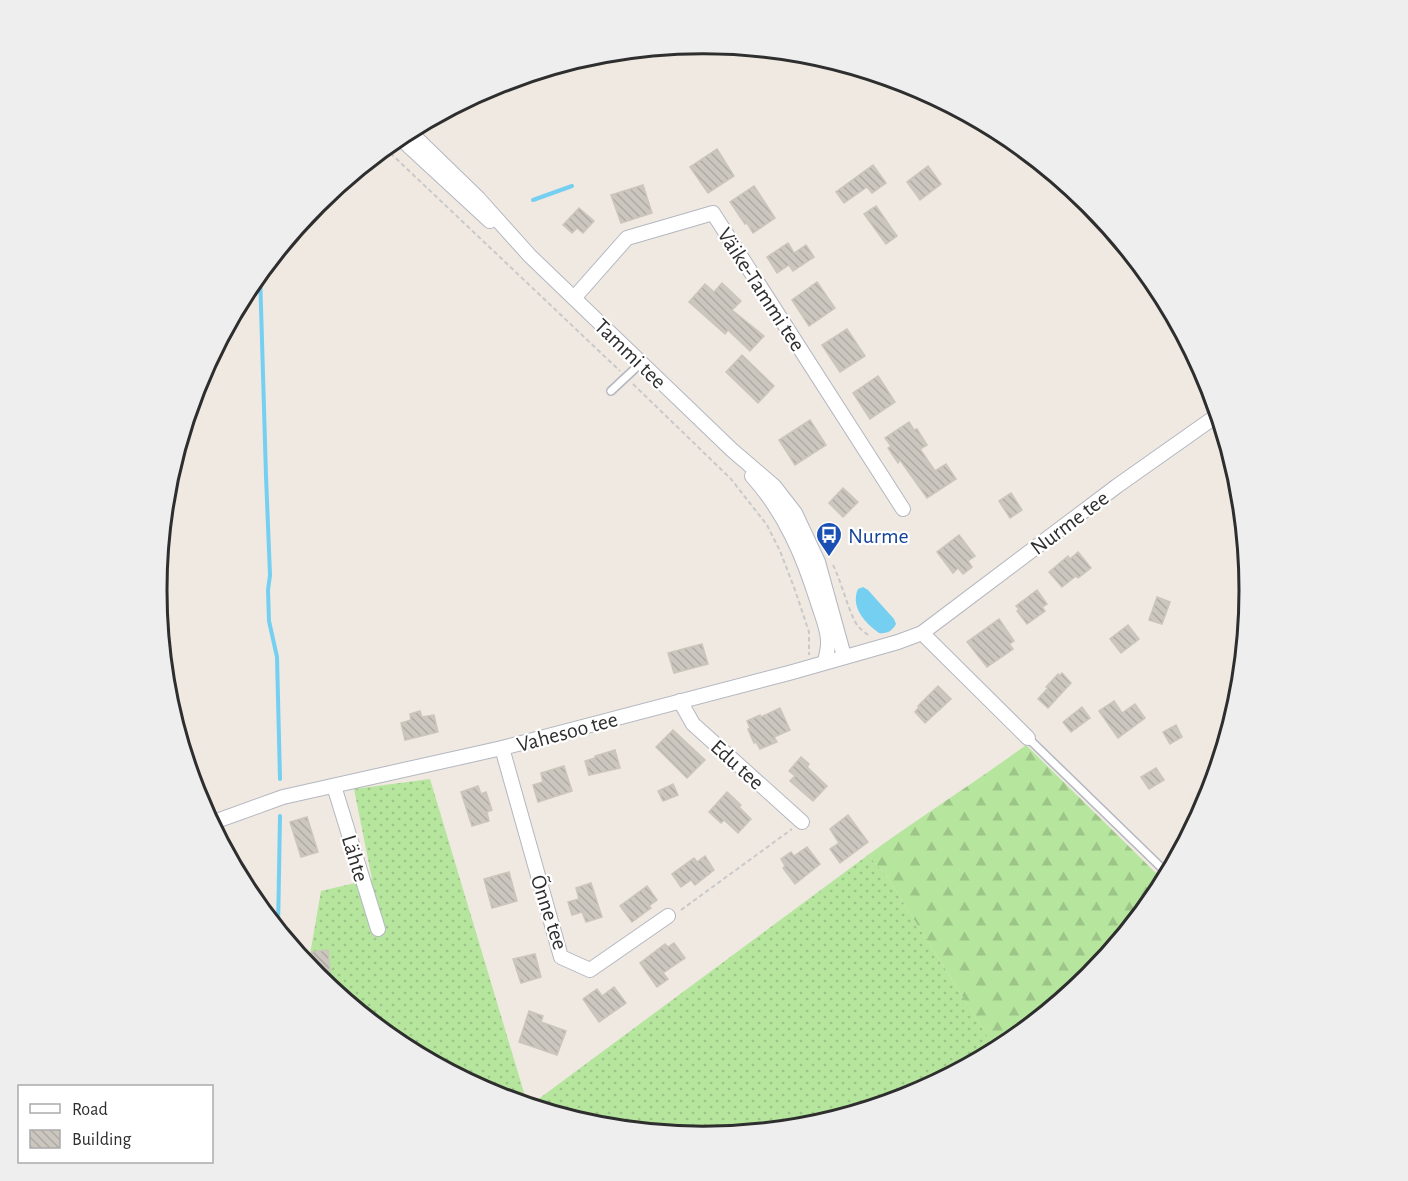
<svg xmlns="http://www.w3.org/2000/svg" width="1408" height="1181" font-family="'Alegreya Sans',sans-serif">
<style>
.grass{fill:url(#grass-dots)}
.forest{fill:url(#forest-firs)}
.water{fill:#75cff0}
.lines{fill:none;stroke-linecap:round;stroke-linejoin:round}
.stream{stroke:#75cff0;stroke-width:4}
.building{fill:url(#building-back-hatch);stroke:#cbc5ba;stroke-width:1.5}
.service-casing{stroke:#b4b7c1;stroke-width:10}
.minor-casing{stroke:#b4b7c1;stroke-width:16}
.path{stroke:#c9c9c9;stroke-width:2;stroke-dasharray:4.5 3;stroke-linecap:butt}
.service{stroke:#fff;stroke-width:7}
.minor{stroke:#fff;stroke-width:14}
.labels{text-anchor:middle;stroke-width:4.5;stroke-linejoin:round;paint-order:stroke}
.street-label{font-size:22px;fill:#2e2e2e;stroke:#fff}
.transit-label{font-size:22px;fill:#164399;stroke:#fff;text-anchor:start}
.rim{fill:none;stroke:#2e2e2e;stroke-width:3}
</style>
<defs>
<pattern id="grass-dots" width="8" height="8" patternUnits="userSpaceOnUse" patternTransform="scale(1.5)"><rect width="8" height="8" fill="#b6e59e"/><path d="M2 2h.1M6 6h.1" fill="none" stroke="#9dc588" stroke-width="1.8" stroke-linecap="round"/></pattern>
<pattern id="forest-firs" width="22" height="20" patternUnits="userSpaceOnUse" patternTransform="scale(1.5)"><rect width="22" height="20" fill="#b6e59e"/><path d="M5 1l3.5 6h-7zM16 11l3.5 6h-7z" fill="#9dc588"/></pattern>
<pattern id="building-back-hatch" width="6" height="6" patternUnits="userSpaceOnUse" patternTransform="scale(1.5)"><rect width="6" height="6" fill="#cbc7bf"/><path d="M-1 5l2 2M0 0l6 6M5-1l2 2" fill="none" stroke="#afaba4"/></pattern>
</defs>
<rect width="100%" height="100%" fill="#efe9e1"/>
<!-- grass -->
<g class="grass">
<polygon points="430,779 528,1106 494,1096 400,1045 317,977 308,966 321,891 372,879 354,789"/>
<polygon points="868,855 886,875 997,1051 913,1096 810,1127 704,1137 597,1127 529,1106"/>
</g>
<!-- forest -->
<path class="forest" d="M1026,745L1165,882L1159,895L1091,978L1008,1045L997,1051L886,875L868,855C920,817 974,783 1026,745Z"/>
<!-- water -->
<path class="water" d="M863,587L868,590L894,619L896,624C892,631 887,634 879,633C865,623 850,607 858,589Z"/>
<g class="lines">
<!-- stream -->
<g class="stream">
<polyline points="877,78 882,76"/>
<polyline points="533,200 572,186"/>
<polyline points="260,273 266,476 270,575 268,590 269,621 277,657 280,779"/>
<polyline points="278,930 280,816"/>
</g>
</g>
<!-- building -->
<g class="building">
<polygon points="717,149 734,176 708,193 690,167"/>
<polygon points="873,165 886,183 872,193 867,187 844,203 836,192"/>
<polygon points="928,166 941,184 920,200 907,182"/>
<polygon points="643,185 652,213 621,223 611,195"/>
<polygon points="754,186 775,218 753,233 747,223 745,224 730,202"/>
<polygon points="876,206 897,236 886,244 864,214"/>
<polygon points="579,208 594,221 583,233 577,228 572,233 563,225"/>
<polygon points="788,243 794,253 806,245 814,257 793,271 789,265 777,273 767,257"/>
<polygon points="817,282 835,308 809,326 792,300"/>
<polygon points="722,283 741,301 732,310 764,336 750,351 728,330 725,334 689,302 705,284 714,292"/>
<polygon points="847,329 865,356 840,372 822,345"/>
<polygon points="742,355 774,386 758,403 726,372"/>
<polygon points="878,376 895,402 870,419 853,393"/>
<polygon points="810,420 826,445 795,465 779,440"/>
<polygon points="909,422 914,430 917,429 927,445 920,449 935,471 946,464 956,479 927,498 900,460 898,463 888,448 891,446 885,438"/>
<polygon points="843,488 858,502 843,517 829,503"/>
<polygon points="1011,493 1022,510 1010,518 999,501"/>
<polygon points="959,535 975,556 968,561 972,567 963,574 958,568 953,573 937,552"/>
<polygon points="1078,552 1091,568 1078,578 1076,576 1062,587 1049,572 1068,556 1070,559"/>
<polygon points="1037,590 1047,604 1042,607 1045,611 1027,624 1017,611 1019,609 1016,606"/>
<polygon points="1157,597 1170,602 1162,624 1149,620"/>
<polygon points="999,619 1014,641 1009,644 1013,649 987,667 967,642"/>
<polygon points="1128,625 1139,639 1121,653 1110,639"/>
<polygon points="702,644 708,664 674,673 668,653"/>
<polygon points="1062,673 1071,683 1048,708 1038,699 1048,688 1046,687 1058,674 1059,676"/>
<polygon points="938,686 951,699 925,723 915,712 919,707 918,706"/>
<polygon points="1114,701 1122,713 1135,704 1145,718 1118,738 1099,711"/>
<polygon points="1082,707 1090,718 1071,732 1063,722"/>
<polygon points="780,708 790,730 774,737 777,742 760,749 756,742 754,743 748,729 750,728 747,721 760,715 761,717"/>
<polygon points="420,711 422,717 434,715 438,732 405,740 401,723 411,720 410,714"/>
<polygon points="1176,725 1182,737 1170,744 1163,732"/>
<polygon points="673,730 705,760 687,778 656,747"/>
<polygon points="615,750 620,768 589,775 585,761 595,758 595,756"/>
<polygon points="801,757 809,764 807,767 827,786 813,801 790,781 795,776 789,771"/>
<polygon points="564,766 572,791 538,802 533,785 543,782 541,773"/>
<polygon points="1156,768 1164,780 1149,789 1141,777"/>
<polygon points="673,784 678,795 663,801 658,791"/>
<polygon points="478,786 481,794 486,792 492,810 487,812 489,821 472,826 461,792"/>
<polygon points="727,792 741,805 739,807 751,819 738,833 724,820 721,823 709,812"/>
<polygon points="848,815 868,842 840,863 830,849 839,843 830,829"/>
<polygon points="307,817 318,852 301,857 290,822"/>
<polygon points="807,847 820,864 795,884 783,868 785,866 781,859 791,852 794,856"/>
<polygon points="705,856 714,870 695,885 691,880 681,887 672,874 694,858 697,862"/>
<polygon points="509,872 517,901 492,908 484,879"/>
<polygon points="591,883 602,917 586,922 582,912 572,915 568,902 579,899 576,888"/>
<polygon points="647,886 657,900 649,906 651,908 632,922 620,906"/>
<polygon points="674,943 685,958 663,973 668,979 657,987 640,963 665,944 668,947"/>
<polygon points="328,950 330,971 314,973 312,952"/>
<polygon points="535,954 541,977 521,983 513,959"/>
<polygon points="614,987 626,1003 599,1022 583,999 597,989 602,996"/>
<polygon points="529,1011 543,1016 541,1022 566,1031 557,1055 519,1042"/>
</g>
<g class="lines">
<defs>
<g id="service">
<polyline points="611,391 641,363"/>
<polyline points="1028,738 1169,875"/>
</g>
<g id="minor">
<polyline points="409,131 478,198 530,256 732,450 774,486 795,513 818,562 844,656"/>
<polyline points="399,137 490,221"/>
<polyline points="574,298 627,238 713,213 903,509"/>
<path d="M752,476C785,513 803,555 818,603C822,616 829,631 828,644C828,650 826,656 825,662"/>
<polyline points="922,633 1028,738"/>
<polyline points="680,701 693,724 802,822"/>
<polyline points="502,748 561,957 590,970 668,916"/>
<polyline points="334,786 378,929"/>
<polyline points="211,823 283,797 502,748 789,673 898,642 922,633 1117,486 1219,414"/>
</g>
</defs>
<!-- service casing -->
<use href="#service" class="service-casing"/>
<!-- minor casing -->
<use href="#minor" class="minor-casing"/>
<!-- path -->
<g class="path">
<polyline points="385,148 620,371"/>
<polyline points="633,384 731,479 767,525 780,551 795,590 809,632 809,655"/>
<path d="M833,565C841,580 850,617 858,626C861,630 866,633 869,636"/>
<polyline points="681,910 792,829"/>
</g>
<!-- service -->
<use href="#service" class="service"/>
<!-- minor -->
<use href="#minor" class="minor"/>
</g>
<!-- icons -->
<defs>
<symbol id="bus-pin" viewBox="-11 -11 22 30"><path d="M0 17L-7.5 6A9.5 9.5 0 1 1 7.5 6Z" fill="#1a4fb4" stroke="#fff"/><path d="M-5-6H5V4H4V6H2V4H-2V6H-4V4H-5ZM-3.5-4V0h7V-4ZM-3.5 1.2v1.5H-2V1.2ZM2 1.2v1.5H3.5V1.2Z" fill="#fff"/></symbol>
</defs>
<g fill-rule="evenodd">
<use href="#bus-pin" x="814" y="520" width="30" height="40"/>
</g>
<g class="labels">
<!-- street labels -->
<g class="street-label">
<text transform="translate(762 289) rotate(57)" y="8">Väike-Tammi tee</text>
<text transform="translate(631 353) rotate(44)" y="8">Tammi tee</text>
<text transform="translate(1069 522) rotate(-37)" y="8">Nurme tee</text>
<text transform="translate(567 731) rotate(-15)" y="8">Vahesoo tee</text>
<text transform="translate(738 764) rotate(42)" y="8">Edu tee</text>
<text transform="translate(356 858) rotate(73)" y="8">Lähte</text>
<text transform="translate(550 912) rotate(72)" y="8">Õnne tee</text>
</g>
<!-- transit labels -->
<g class="transit-label">
<text x="848" y="543">Nurme</text>
</g>
</g>
<!-- crop -->
<path d="M0 0H1408V1181H0ZM167 590a536 536 0 1 1 1072 0a536 536 0 1 1-1072 0Z" fill="#eee" fill-rule="evenodd"/>
<path class="rim" d="M167 590a536 536 0 1 1 1072 0a536 536 0 1 1-1072 0Z"/>
<!-- legend -->
<rect x="18" y="1085" width="195" height="78" fill="#ffffff" stroke="#ababab" stroke-width="1.5"/>
<rect x="30" y="1104" width="30" height="9" fill="#ffffff" stroke="#ababab" stroke-width="1.5"/>
<text x="72" y="1115" font-size="18" fill="#2e2e2e">Road</text>
<rect x="30" y="1130" width="30" height="18" fill="url(#building-back-hatch)" stroke="#ababab" stroke-width="1.5"/>
<text x="72" y="1145" font-size="18" fill="#2e2e2e">Building</text>
</svg>
